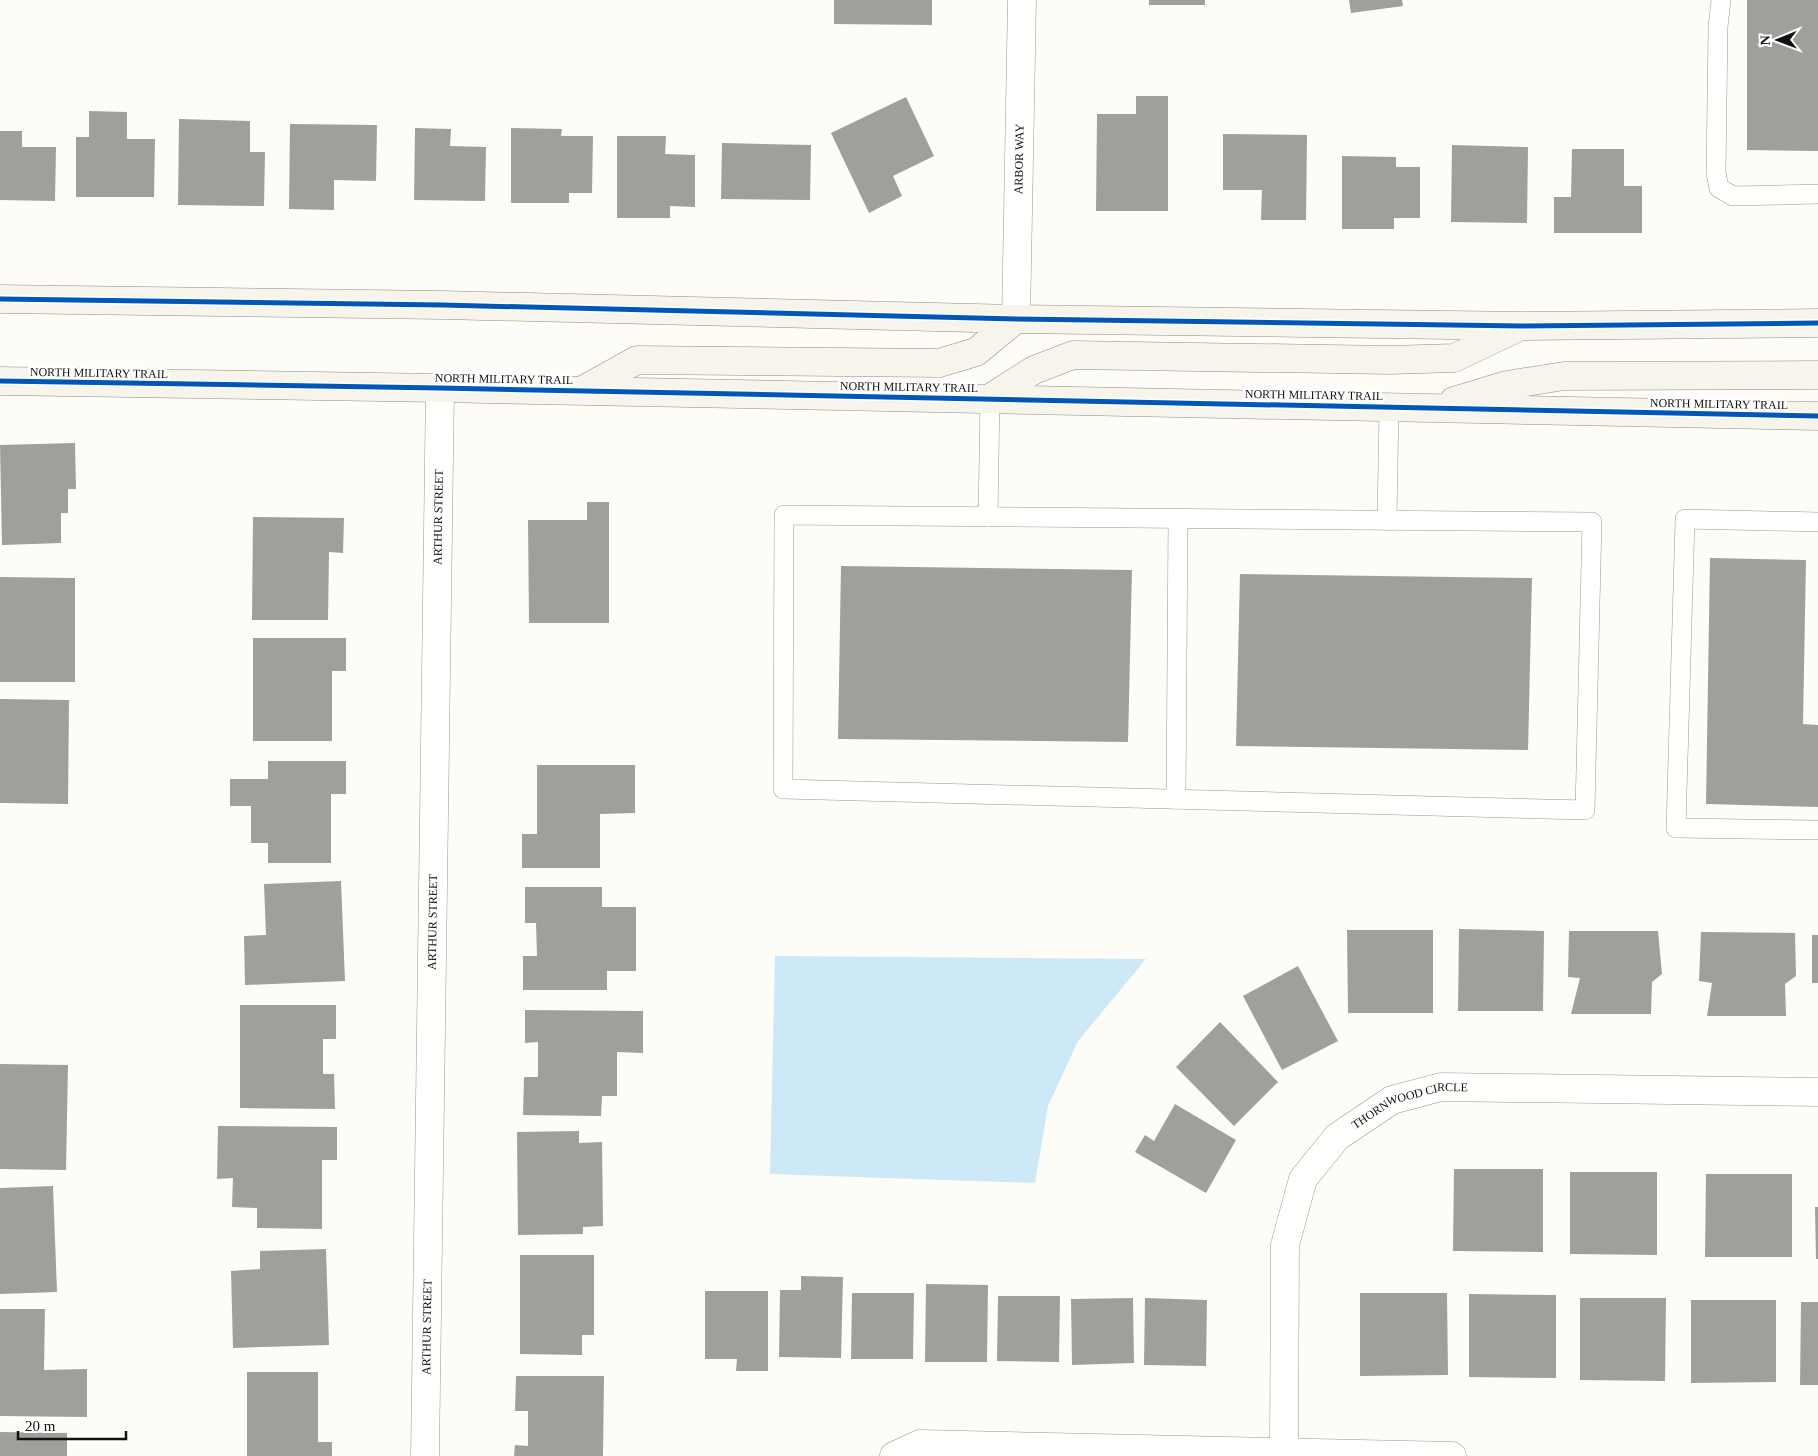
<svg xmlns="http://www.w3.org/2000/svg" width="1818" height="1456" font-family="Georgia,serif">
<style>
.water{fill:#cde8f7}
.building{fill:#a19f9c}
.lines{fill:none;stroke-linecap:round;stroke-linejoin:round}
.service-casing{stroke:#979795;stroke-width:20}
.minor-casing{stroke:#979795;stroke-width:29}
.secondary-casing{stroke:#8e8d8b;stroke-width:29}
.service{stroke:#fffffe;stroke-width:19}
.minor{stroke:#fffffe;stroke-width:28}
.secondary{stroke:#f6f4eb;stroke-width:28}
.cycleway-casing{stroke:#fff;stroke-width:8}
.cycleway{stroke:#0057b8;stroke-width:5}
.labels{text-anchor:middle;stroke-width:5;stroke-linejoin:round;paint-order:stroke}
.street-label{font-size:12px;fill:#111;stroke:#fff}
</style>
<rect width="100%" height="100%" fill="#fdfcf7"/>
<!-- water -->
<polygon class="water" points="775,956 1146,959 1078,1041 1048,1106 1035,1183 770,1174"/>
<!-- building -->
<g class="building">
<polygon points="834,0 932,0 932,25 834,24"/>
<rect x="1149" y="0" width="56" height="5"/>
<polygon points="1349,0 1402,0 1403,6 1351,13"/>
<polygon points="1747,0 1818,0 1818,151 1747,150"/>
<polygon points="1136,96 1168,96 1168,211 1096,211 1097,114 1136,114"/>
<polygon points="906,97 934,156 893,176 902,196 869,213 831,133"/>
<polygon points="89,111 127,112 127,139 155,139 154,197 76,197 76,137 89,137"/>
<polygon points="179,119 250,121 250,152 265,152 264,206 178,205"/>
<polygon points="290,124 377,125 376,181 334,180 334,210 289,209"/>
<polygon points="415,128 451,129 450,146 486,147 485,201 414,200"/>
<polygon points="511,128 562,129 561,136 593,136 592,193 569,193 569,203 511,203"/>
<polygon points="0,131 22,131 22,147 56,147 55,201 0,200"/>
<polygon points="1223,134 1307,135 1306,220 1261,220 1262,190 1223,190"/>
<polygon points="617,136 666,136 665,154 695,155 695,207 670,206 670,218 617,218"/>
<polygon points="722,143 811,145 810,200 721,199"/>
<polygon points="1452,145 1528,147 1527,223 1451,222"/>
<polygon points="1572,149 1624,149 1624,186 1642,186 1642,233 1554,233 1554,197 1571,197"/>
<polygon points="1342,156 1396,157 1396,167 1420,167 1420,218 1394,218 1394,229 1342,229"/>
<polygon points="75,443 76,489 68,489 68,513 61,513 61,543 2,545 0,445"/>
<polygon points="587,502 609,502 609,623 529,623 528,520 587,520"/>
<polygon points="253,517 344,518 343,553 329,552 328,620 252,620"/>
<polygon points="1710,558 1806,560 1803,724 1818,725 1818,807 1706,804"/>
<polygon points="841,566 1132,570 1128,742 838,739"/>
<polygon points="1240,574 1532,578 1528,750 1236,746"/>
<polygon points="0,577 75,578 75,682 0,682"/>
<polygon points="253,638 346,638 346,671 332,671 332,741 253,741"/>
<polygon points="0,699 69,700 68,804 0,803"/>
<polygon points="268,761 346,761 346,794 331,794 331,863 268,863 268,843 251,843 251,806 230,806 230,779 268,779"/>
<polygon points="537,765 635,765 635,813 600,814 600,868 522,868 522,834 537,834"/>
<polygon points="341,881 345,981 245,985 244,936 266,935 264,884"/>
<polygon points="525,887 602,887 602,907 636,907 636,971 607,971 607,990 523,990 523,956 537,956 536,923 525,923"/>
<polygon points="1459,929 1544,931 1543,1011 1458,1011"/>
<polygon points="1347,930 1433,930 1433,1013 1348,1013"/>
<polygon points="1569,931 1658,931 1662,974 1652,982 1651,1014 1571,1014 1580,978 1568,977"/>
<polygon points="1701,932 1795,933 1796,976 1785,984 1786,1016 1707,1016 1712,983 1699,981"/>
<rect x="1812" y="935" width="6" height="48"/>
<polygon points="1298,966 1338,1041 1282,1070 1243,996"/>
<polygon points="240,1005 336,1005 336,1039 323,1039 323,1074 334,1074 335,1109 240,1108"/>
<polygon points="525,1010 643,1011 643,1053 617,1052 617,1096 602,1096 601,1116 523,1115 524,1077 538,1077 538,1042 525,1043"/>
<polygon points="1220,1022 1278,1082 1234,1126 1176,1067"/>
<polygon points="0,1064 68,1065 66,1170 0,1169"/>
<polygon points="1175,1104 1236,1140 1206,1193 1135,1152 1145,1135 1154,1141"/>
<polygon points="218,1126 337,1127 337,1160 322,1160 322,1229 257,1228 257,1208 232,1207 233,1178 217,1179"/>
<polygon points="579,1131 579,1143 602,1142 603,1226 583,1227 583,1234 518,1235 517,1132"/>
<polygon points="1454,1169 1543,1169 1543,1252 1453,1251"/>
<polygon points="1570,1172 1657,1172 1657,1255 1570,1254"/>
<polygon points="1706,1174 1792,1174 1792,1257 1705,1257"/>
<polygon points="53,1186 57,1292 0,1294 0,1188"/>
<polygon points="1815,1207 1818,1207 1818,1259 1816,1259"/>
<polygon points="326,1249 329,1345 233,1348 231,1271 260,1269 260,1251"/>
<polygon points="520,1255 594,1255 594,1335 582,1335 582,1355 520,1354"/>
<polygon points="801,1276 843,1277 841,1358 779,1357 780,1290 801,1290"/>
<polygon points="926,1284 988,1285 987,1362 925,1362"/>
<polygon points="705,1291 768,1291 768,1371 736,1371 737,1359 705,1359"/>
<polygon points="852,1293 914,1293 913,1359 851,1359"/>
<polygon points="1360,1293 1447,1293 1448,1375 1360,1376"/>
<polygon points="1469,1294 1556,1295 1556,1378 1469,1377"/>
<polygon points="998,1296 1060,1296 1059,1362 997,1361"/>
<polygon points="1133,1298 1134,1363 1072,1365 1071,1299"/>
<polygon points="1145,1298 1207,1300 1206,1366 1144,1365"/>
<polygon points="1580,1298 1666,1298 1665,1381 1580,1380"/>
<polygon points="1691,1300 1776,1300 1776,1382 1691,1383"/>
<polygon points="1801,1302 1818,1302 1818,1385 1800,1385"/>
<polygon points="0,1309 45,1309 44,1370 87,1369 87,1417 0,1416"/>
<polygon points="247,1372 318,1372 318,1442 332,1442 332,1456 247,1456"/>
<polygon points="516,1376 604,1376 603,1456 514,1456 515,1445 528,1446 528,1411 515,1411"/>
<polygon points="0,1432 67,1433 67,1456 0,1456"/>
</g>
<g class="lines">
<defs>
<g id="service">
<polyline points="1721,0 1718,27 1716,173 1719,188 1733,196 1818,194"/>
<polygon points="784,515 1592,522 1585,810 783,789"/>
<polyline points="988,517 990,398"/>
<polyline points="1387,521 1389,407"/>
<polyline points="1818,522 1685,519 1676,828 1818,830"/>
<polyline points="1176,799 1178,519"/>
</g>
<g id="minor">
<path id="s1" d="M1016,319L1022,0"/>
<path id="s2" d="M1284,1453L1285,1245L1303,1179L1337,1137L1392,1100L1441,1087L1818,1092"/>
<path id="s3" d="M425,1456L440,388"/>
<polyline points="894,1456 920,1444 1452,1456"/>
</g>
<g id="secondary">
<polyline points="0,299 443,305 1016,319 1523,326 1818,323"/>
<polyline points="0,381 440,388 1818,416"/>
<polyline points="583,390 637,360 939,363 976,352 1016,319"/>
<polyline points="990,398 1034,370 1073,355 1390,360 1454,358 1517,328"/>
<polyline points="1454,401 1507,385 1564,376 1818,375"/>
</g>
</defs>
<!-- service casing -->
<use href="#service" class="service-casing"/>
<!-- minor casing -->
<use href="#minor" class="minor-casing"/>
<!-- secondary casing -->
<use href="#secondary" class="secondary-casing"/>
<!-- service -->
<use href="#service" class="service"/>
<!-- minor -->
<use href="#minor" class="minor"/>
<!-- secondary -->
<use href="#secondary" class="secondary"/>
<defs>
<g id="cycleway">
<polyline points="0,299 443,305 1016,319 1523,326 1818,323"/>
<polyline points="0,381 440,388 1818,416"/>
</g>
</defs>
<!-- cycleway casing -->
<use href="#cycleway" class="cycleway-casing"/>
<!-- cycleway -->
<use href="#cycleway" class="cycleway"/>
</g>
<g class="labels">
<!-- street labels -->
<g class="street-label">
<text dy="4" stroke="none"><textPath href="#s1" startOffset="160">ARBOR WAY</textPath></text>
<text transform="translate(99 373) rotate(1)" y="4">NORTH MILITARY TRAIL</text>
<text transform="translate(504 379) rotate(1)" y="4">NORTH MILITARY TRAIL</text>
<text transform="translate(909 387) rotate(1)" y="4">NORTH MILITARY TRAIL</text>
<text transform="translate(1314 395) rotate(1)" y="4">NORTH MILITARY TRAIL</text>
<text transform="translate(1719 404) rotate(1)" y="4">NORTH MILITARY TRAIL</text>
<text dy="4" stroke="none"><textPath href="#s3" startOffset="939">ARTHUR STREET</textPath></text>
<text dy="4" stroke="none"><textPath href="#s3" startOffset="534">ARTHUR STREET</textPath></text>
<text dy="4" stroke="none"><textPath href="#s2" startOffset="412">THORNWOOD CIRCLE</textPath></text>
<text dy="4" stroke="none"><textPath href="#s3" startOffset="129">ARTHUR STREET</textPath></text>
</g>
</g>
<!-- north arrow -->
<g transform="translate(1778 40) rotate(269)" stroke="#ffffff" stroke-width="4" paint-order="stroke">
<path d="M0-4L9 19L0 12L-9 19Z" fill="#111111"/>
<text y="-8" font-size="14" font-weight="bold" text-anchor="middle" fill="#111111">N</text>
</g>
<!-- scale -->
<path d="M18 1431v8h108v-8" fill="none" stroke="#111111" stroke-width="2.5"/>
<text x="25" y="1431" font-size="15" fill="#111111" stroke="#ffffff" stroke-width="4" paint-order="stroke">20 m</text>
</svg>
